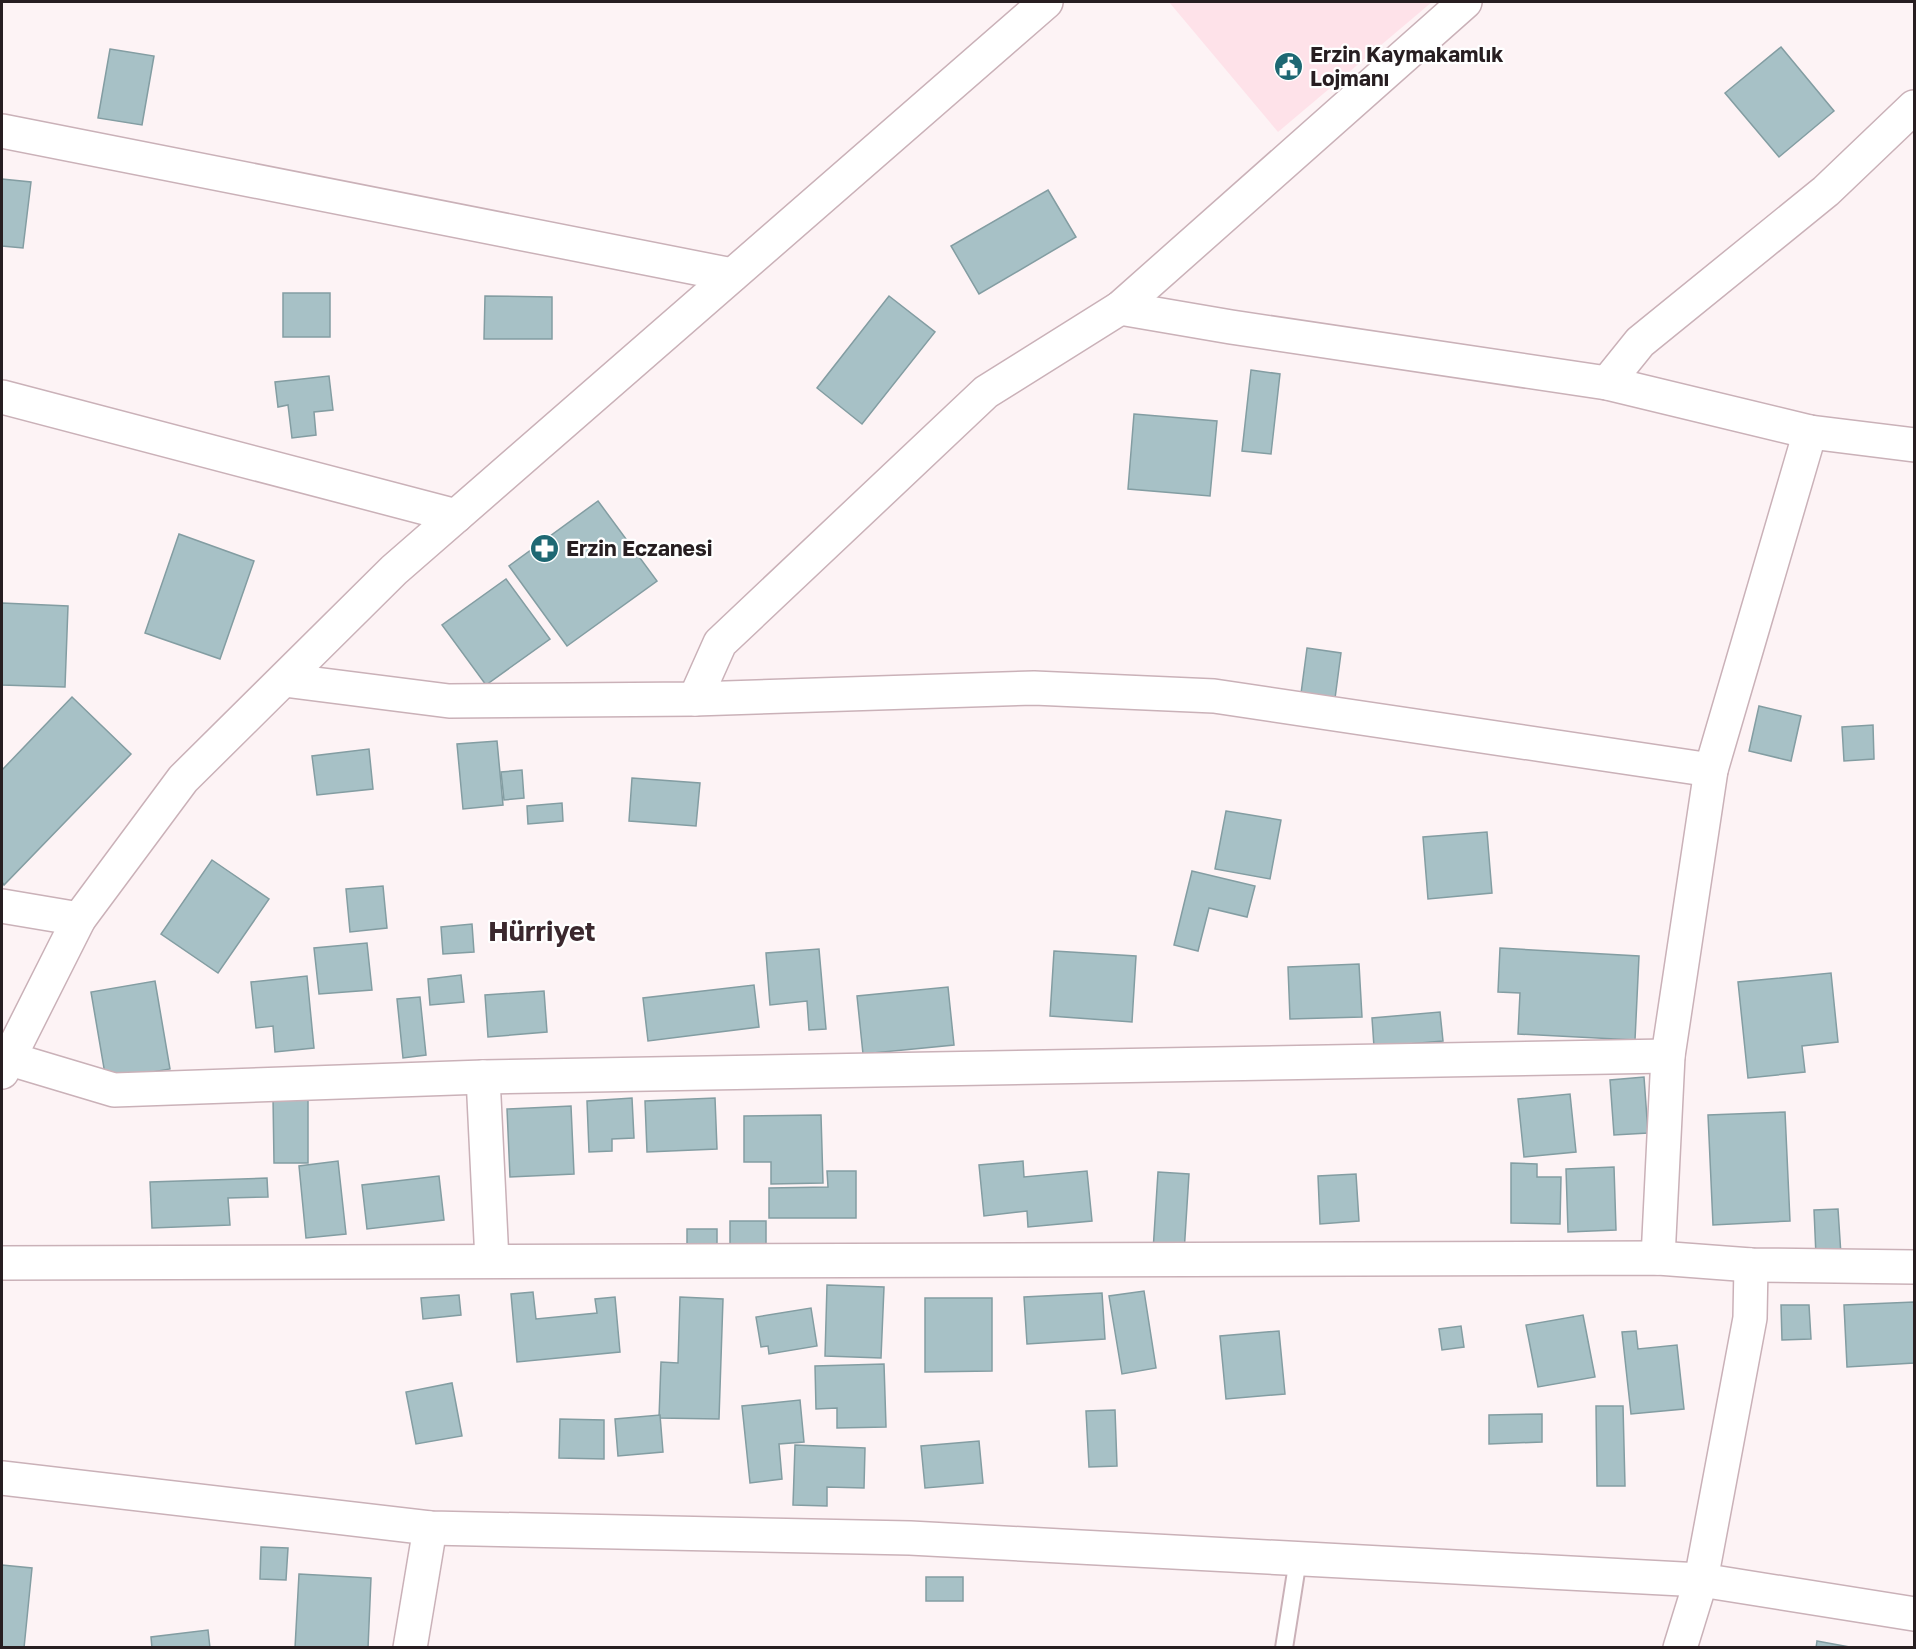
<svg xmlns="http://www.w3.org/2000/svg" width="1916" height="1649" font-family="'Golos Text',sans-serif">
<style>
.built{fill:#fee2e9}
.building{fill:#a7c1c6;stroke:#839da2;stroke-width:1.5}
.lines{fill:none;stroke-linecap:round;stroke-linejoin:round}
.service-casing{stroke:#cab1b8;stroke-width:20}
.minor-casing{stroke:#cab1b8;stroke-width:36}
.tertiary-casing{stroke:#cab1b8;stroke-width:36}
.service{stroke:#fff;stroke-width:16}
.minor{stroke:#fff;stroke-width:33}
.tertiary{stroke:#fff;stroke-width:33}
.labels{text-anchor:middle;stroke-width:4.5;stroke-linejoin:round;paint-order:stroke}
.poi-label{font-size:21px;font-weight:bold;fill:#271e21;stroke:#fff;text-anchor:start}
.district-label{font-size:27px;font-weight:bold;fill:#3b282e;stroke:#fff}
</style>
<rect width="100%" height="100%" fill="#fdf3f5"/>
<!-- built -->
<polygon class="built" points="1169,2 1432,2 1278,132"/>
<!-- building -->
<g class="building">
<polygon points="1781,47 1834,111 1779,157 1725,93"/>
<polygon points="110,49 154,56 142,125 98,118"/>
<polygon points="2,179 31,182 23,248 2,246"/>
<polygon points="1048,190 1076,237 979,294 951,246"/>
<rect x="283" y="293" width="47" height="44"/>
<polygon points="485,296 552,297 552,339 484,339"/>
<polygon points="889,296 935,332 862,424 817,388"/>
<polygon points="1251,370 1280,374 1271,454 1242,451"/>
<polygon points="329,376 333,410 314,412 316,435 292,438 288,405 278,407 275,382"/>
<polygon points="1134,414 1217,421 1210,496 1128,489"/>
<polygon points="598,501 657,581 567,646 509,566"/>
<polygon points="179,534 254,561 220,659 145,633"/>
<polygon points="506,579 550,639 486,685 442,625"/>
<polygon points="2,603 68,606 65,687 2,685"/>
<polygon points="1307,648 1341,653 1334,706 1300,701"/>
<polygon points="72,697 131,754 4,885 2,882 2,770"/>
<polygon points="1759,706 1801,716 1791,761 1749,751"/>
<polygon points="1873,725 1874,759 1844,761 1842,727"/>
<polygon points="497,741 503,805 463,809 457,744"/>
<polygon points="369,749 373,789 317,795 312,756"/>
<polygon points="522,770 524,798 504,800 501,772"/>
<polygon points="632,778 700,783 696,826 629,821"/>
<polygon points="562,803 563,821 528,824 527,806"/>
<polygon points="1226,811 1281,820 1270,879 1215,869"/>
<polygon points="1487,832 1492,893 1428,899 1423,837"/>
<polygon points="212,860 269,899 218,973 161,934"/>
<polygon points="1192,871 1255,886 1247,917 1209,908 1198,951 1174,945"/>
<polygon points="383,886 387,928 350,932 346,889"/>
<polygon points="472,924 474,952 443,954 441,927"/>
<polygon points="367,943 372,990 319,994 314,948"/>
<polygon points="1500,948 1639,956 1635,1040 1518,1034 1520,993 1498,992"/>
<polygon points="819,949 826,1029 809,1030 807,1001 770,1005 766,953"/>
<polygon points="1054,951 1136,956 1132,1022 1050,1016"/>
<polygon points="1359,964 1362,1017 1290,1019 1288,967"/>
<polygon points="1831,973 1838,1042 1802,1046 1805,1072 1748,1078 1738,982"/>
<polygon points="461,975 464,1002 430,1005 428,979"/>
<polygon points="307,976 314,1048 275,1052 273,1026 256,1028 251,982"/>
<polygon points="155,981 170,1069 106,1080 91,992"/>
<polygon points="754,985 759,1027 648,1041 643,998"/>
<polygon points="948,987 954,1045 863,1054 857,996"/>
<polygon points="544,991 547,1032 488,1037 485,995"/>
<polygon points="420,997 426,1055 403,1058 397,999"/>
<polygon points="1440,1012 1443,1041 1374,1047 1372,1018"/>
<polygon points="1644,1077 1648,1133 1614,1135 1610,1080"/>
<polygon points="1570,1094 1576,1152 1524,1157 1518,1099"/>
<polygon points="308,1096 308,1163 274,1163 273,1097"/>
<polygon points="632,1098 634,1138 612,1139 612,1151 589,1152 587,1101"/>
<polygon points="715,1098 717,1149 647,1152 645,1101"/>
<polygon points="571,1106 574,1174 510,1177 507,1109"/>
<polygon points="1785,1112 1790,1221 1713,1225 1708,1115"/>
<polygon points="821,1115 823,1183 771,1184 771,1162 744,1162 744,1116"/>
<polygon points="338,1161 346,1234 306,1238 299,1166"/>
<polygon points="1023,1161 1024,1177 1087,1171 1092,1221 1028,1227 1027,1211 984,1216 979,1165"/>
<polygon points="1511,1163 1537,1164 1537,1177 1561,1177 1560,1224 1511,1223"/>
<polygon points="1614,1167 1616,1230 1568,1232 1566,1169"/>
<polygon points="827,1171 856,1171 856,1218 769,1218 769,1188 828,1187"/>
<polygon points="1158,1172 1189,1174 1184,1253 1153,1251"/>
<polygon points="1356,1174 1359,1221 1320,1224 1318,1176"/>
<polygon points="439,1176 444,1220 367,1229 362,1185"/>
<polygon points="267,1178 268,1197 228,1198 230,1225 152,1228 150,1182"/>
<polygon points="1838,1209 1841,1255 1816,1256 1814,1210"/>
<rect x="730" y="1221" width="36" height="26"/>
<rect x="687" y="1229" width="30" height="26"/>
<polygon points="827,1285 884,1287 881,1358 825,1356"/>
<polygon points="1144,1291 1156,1368 1122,1374 1109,1296"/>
<polygon points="533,1292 536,1319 597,1313 595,1299 615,1297 620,1352 517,1362 511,1294"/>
<polygon points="1102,1293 1105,1339 1027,1344 1024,1297"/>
<polygon points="459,1295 461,1315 423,1319 421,1298"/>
<polygon points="680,1297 723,1299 719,1419 659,1418 661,1362 678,1363"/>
<polygon points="925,1298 992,1298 992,1371 925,1372"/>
<polygon points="1914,1302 1914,1363 1847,1367 1844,1305"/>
<polygon points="1781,1305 1809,1305 1811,1339 1782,1340"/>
<polygon points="811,1308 817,1346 769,1354 768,1346 761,1347 756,1317"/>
<polygon points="1583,1315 1595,1377 1538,1387 1526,1325"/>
<polygon points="1461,1326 1464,1347 1442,1350 1439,1329"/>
<polygon points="1279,1331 1285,1394 1226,1399 1220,1336"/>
<polygon points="1636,1331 1638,1349 1677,1345 1684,1409 1631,1414 1622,1332"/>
<polygon points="884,1364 886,1427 837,1428 837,1408 816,1409 815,1366"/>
<polygon points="452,1383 462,1436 416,1444 406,1392"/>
<polygon points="800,1400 804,1442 779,1444 782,1479 750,1483 742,1406"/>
<polygon points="1596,1406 1623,1406 1625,1486 1597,1486"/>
<polygon points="1115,1410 1117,1466 1089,1467 1086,1411"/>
<polygon points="1542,1414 1542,1442 1489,1444 1489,1415"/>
<polygon points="660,1415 663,1452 618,1456 615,1419"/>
<polygon points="560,1419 604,1420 604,1459 559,1458"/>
<polygon points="979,1441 983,1483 925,1488 921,1446"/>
<polygon points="795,1445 865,1448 864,1488 827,1487 827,1506 793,1505"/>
<polygon points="261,1547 288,1548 286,1580 260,1579"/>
<polygon points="2,1565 32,1568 24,1648 2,1647"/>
<polygon points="299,1574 371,1578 368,1648 295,1648"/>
<rect x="926" y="1577" width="37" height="24"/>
<polygon points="208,1630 210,1648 152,1648 151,1637"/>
<polygon points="1817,1641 1855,1648 1816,1648"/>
</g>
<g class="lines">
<defs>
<polyline id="service" points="1284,1648 1298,1559"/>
<g id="minor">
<polyline points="2,131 732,275"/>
<polyline points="1120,308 1231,327 1607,383 1810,432 1914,445"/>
<polyline points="1607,383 1640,342 1826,191 1914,107"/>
<polyline points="2,397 456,516"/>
<polyline points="284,680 449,701 695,699 1034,688 1214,696 1711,770"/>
<polyline points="695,699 720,643 986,392 1120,308 1465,2"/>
<polyline points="2,906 79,919"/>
<polyline points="7,1058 114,1090 483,1077 1668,1056"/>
<polyline points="483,1077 492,1261"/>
<polyline points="1658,1258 1668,1056 1711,770 1810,432"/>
<polyline points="2,1263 1658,1258 1751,1265 1914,1267"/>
<polyline points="2,1478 430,1528 910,1538 1701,1580 1914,1614"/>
<polyline points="410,1648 430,1528"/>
<polyline points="1680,1648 1701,1580 1750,1318 1751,1265"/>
</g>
<polyline id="tertiary" points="2,1072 79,919 183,779 394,570 1046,2"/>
</defs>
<!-- service casing -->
<use href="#service" class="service-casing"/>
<!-- minor casing -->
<use href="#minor" class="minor-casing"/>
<!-- tertiary casing -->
<use href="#tertiary" class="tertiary-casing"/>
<!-- service -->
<use href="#service" class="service"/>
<!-- minor -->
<use href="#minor" class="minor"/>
<!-- tertiary -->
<use href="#tertiary" class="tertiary"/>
</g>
<!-- icons -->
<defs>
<symbol id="civic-disc" viewBox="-11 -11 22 22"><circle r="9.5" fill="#1e6873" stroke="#fff"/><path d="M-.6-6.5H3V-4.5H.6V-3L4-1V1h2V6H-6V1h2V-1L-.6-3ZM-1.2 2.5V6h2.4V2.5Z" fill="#fff"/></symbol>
<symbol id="pharmacy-disc" viewBox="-11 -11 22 22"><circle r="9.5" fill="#1e6873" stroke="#fff"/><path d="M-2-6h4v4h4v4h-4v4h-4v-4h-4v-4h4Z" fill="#fff"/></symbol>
</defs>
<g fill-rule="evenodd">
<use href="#civic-disc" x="1272" y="50" width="33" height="33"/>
<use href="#pharmacy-disc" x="528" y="532" width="33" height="33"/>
</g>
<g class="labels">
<!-- poi labels -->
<g class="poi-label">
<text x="1310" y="62">Erzin Kaymakamlık<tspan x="1310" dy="24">Lojmanı</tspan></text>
<text x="566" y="556">Erzin Eczanesi</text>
</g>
<!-- district labels -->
<g class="district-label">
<text x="542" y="941">Hürriyet</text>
</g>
</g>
<!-- border -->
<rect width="1916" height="1649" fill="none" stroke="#271e21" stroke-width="6"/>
</svg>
